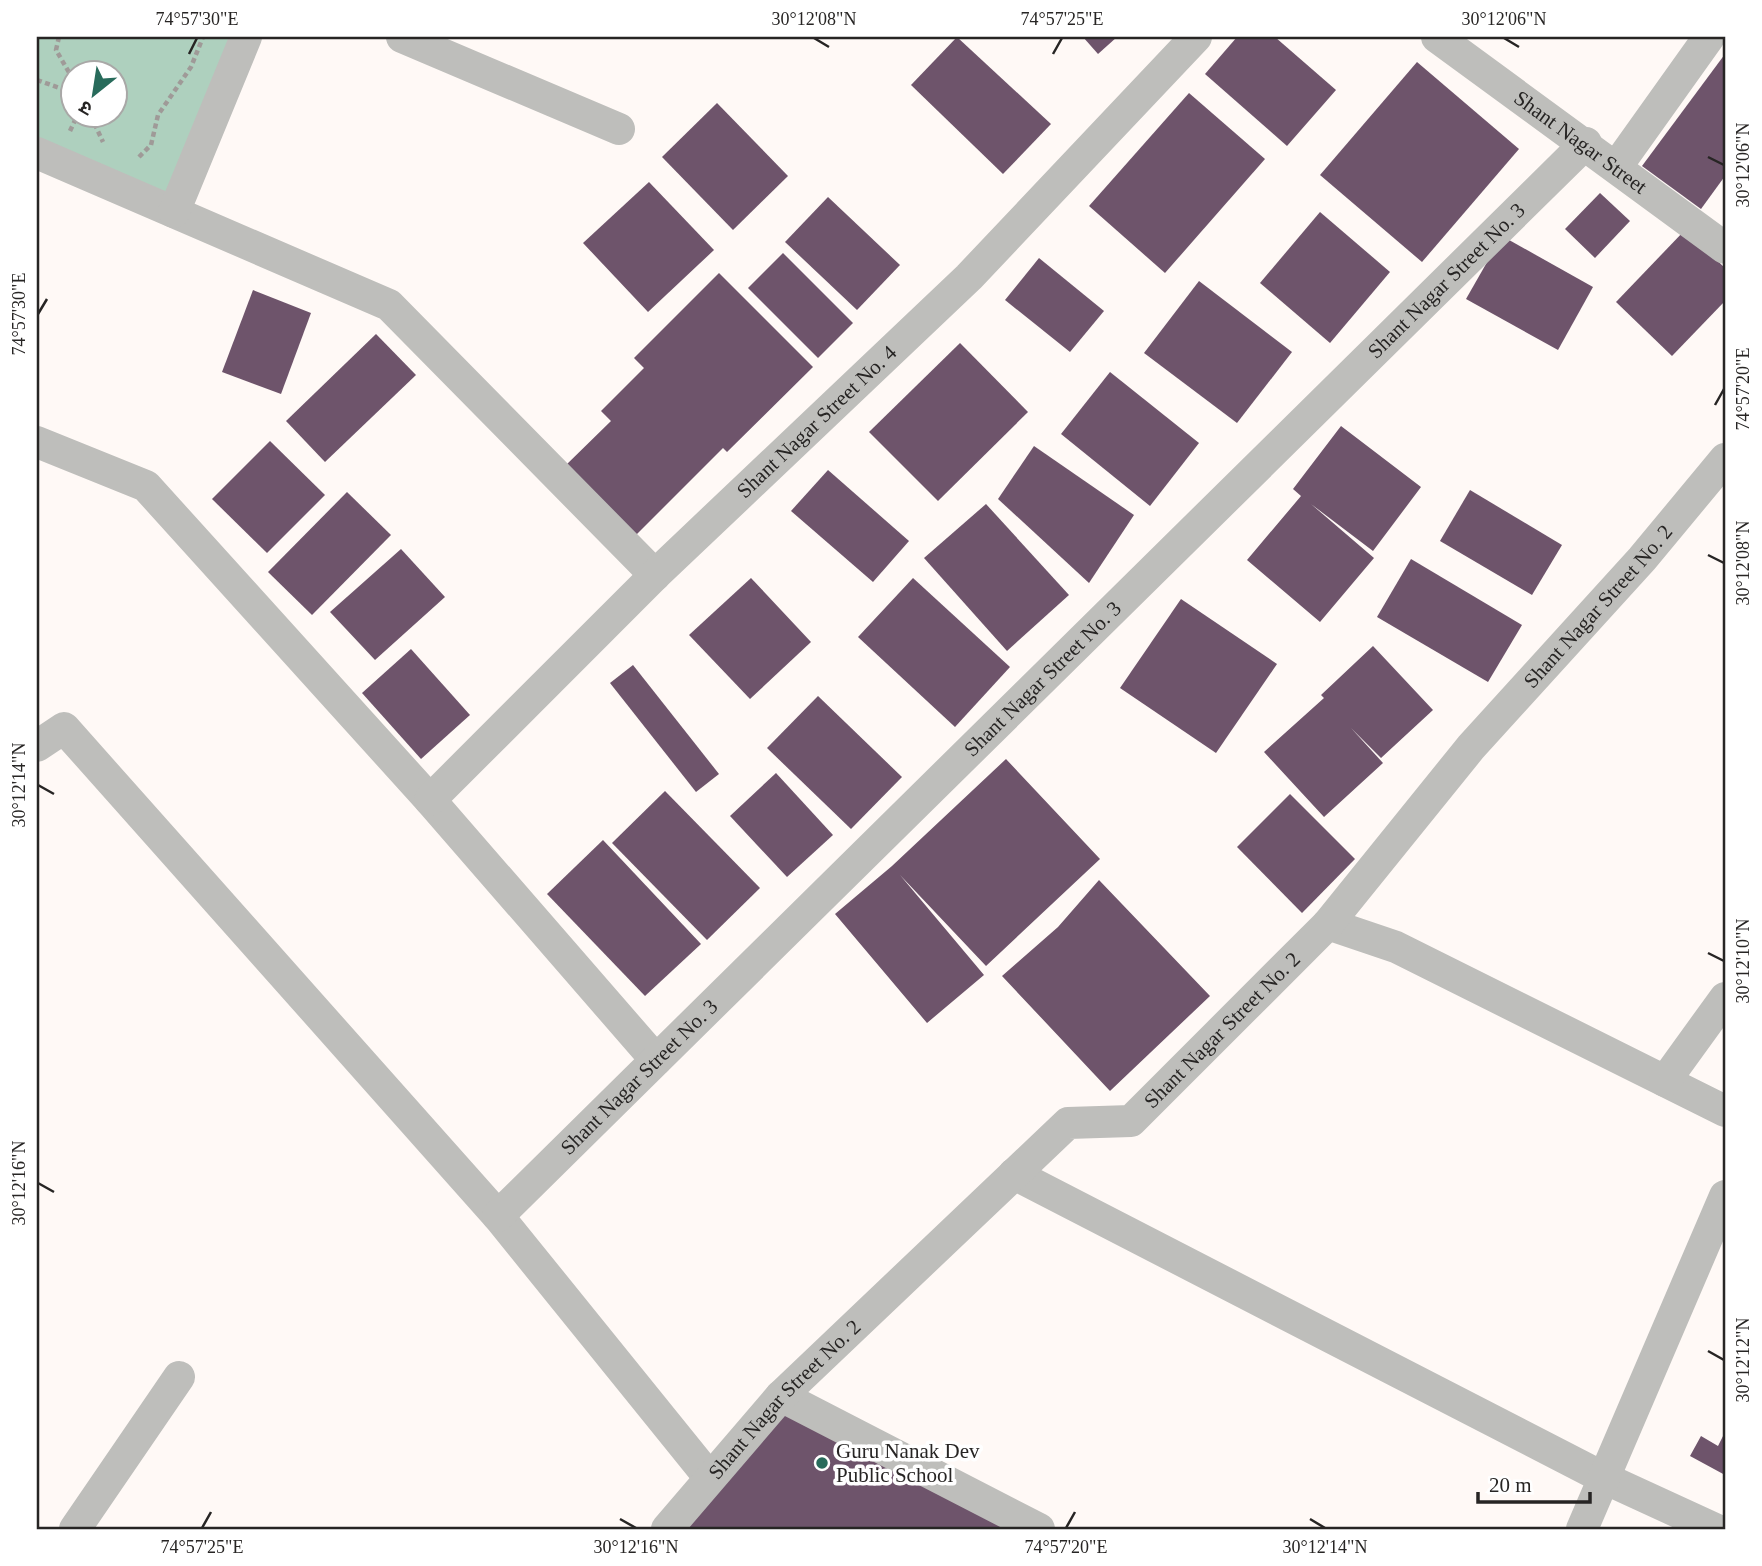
<svg xmlns="http://www.w3.org/2000/svg" width="1762" height="1566" font-family="'Times New Roman','Noto Sans Devanagari',serif">
<style>
.green{fill:#aed0be;fill-rule:evenodd}
.building{fill:#6e546b}
.lines{fill:none;stroke-linecap:round;stroke-linejoin:round}
.path{stroke:#9f9a98;stroke-width:4.5;stroke-dasharray:5 3.5;stroke-linecap:butt}
.minor{stroke:#bebebb;stroke-width:32}
.ticks{fill:none;stroke:#272524;stroke-width:2.5}
.poi-dot{fill:#286b5b;stroke:#fff;stroke-width:2.5}
.labels{text-anchor:middle;stroke-width:7;stroke-linejoin:round;paint-order:stroke}
.street-label{font-size:21px;fill:#272524;stroke:#fff}
.poi-label{font-size:21px;fill:#272524;stroke:#fff;text-anchor:start}
.neatline{fill:none;stroke:#272524;stroke-width:2.5}
.ticks-label{font-size:18px;text-anchor:middle;fill:#272524}
</style>
<rect width="100%" height="100%" fill="#fff9f6"/>
<!-- green -->
<path class="green" d="M37,37H246L174,212L37,153ZM74,74H116V116H74Z"/>
<!-- building -->
<g class="building">
<polygon points="957,37 1051,124 1003,174 911,85"/>
<polygon points="1083,37 1117,37 1098,54"/>
<polygon points="1237,37 1275,37 1336,90 1287,146 1205,74"/>
<polygon points="1725,54 1725,176 1701,209 1642,166"/>
<polygon points="1417,62 1519,149 1422,262 1320,175"/>
<polygon points="1189,93 1265,159 1165,273 1089,206"/>
<polygon points="717,103 788,176 733,230 662,157"/>
<polygon points="649,182 714,250 648,312 583,243"/>
<polygon points="1600,193 1630,221 1595,258 1565,229"/>
<polygon points="828,197 900,265 857,310 785,242"/>
<polygon points="1320,212 1390,272 1330,343 1260,283"/>
<polygon points="1685,230 1725,268 1725,301 1672,356 1616,302"/>
<polygon points="1502,236 1593,287 1558,350 1466,299"/>
<polygon points="783,253 853,323 818,358 748,288"/>
<polygon points="1039,258 1104,311 1070,352 1005,300"/>
<polygon points="719,273 813,367 727,452 723,448 634,537 564,467 611,421 601,411 644,368 634,358"/>
<polygon points="1199,281 1292,352 1237,423 1144,353"/>
<polygon points="253,290 311,313 281,394 222,372"/>
<polygon points="376,334 416,375 325,462 286,421"/>
<polygon points="960,343 1028,412 938,501 869,432"/>
<polygon points="1110,372 1199,443 1150,506 1061,434"/>
<polygon points="1341,426 1421,487 1373,551 1311,504 1374,558 1320,622 1247,560 1301,496 1293,489"/>
<polygon points="270,441 325,495 267,553 212,499"/>
<polygon points="1034,446 1134,515 1089,583 998,499"/>
<polygon points="828,470 909,541 873,582 791,511"/>
<polygon points="1470,490 1562,545 1532,595 1440,541"/>
<polygon points="347,492 391,535 312,615 268,572"/>
<polygon points="986,504 1069,595 1007,651 924,558"/>
<polygon points="401,549 445,597 375,660 330,612"/>
<polygon points="1411,559 1522,625 1488,682 1377,617"/>
<polygon points="751,578 811,642 750,699 689,635"/>
<polygon points="913,578 1010,667 955,727 858,637"/>
<polygon points="1181,599 1277,664 1216,753 1120,688"/>
<polygon points="1373,646 1433,710 1381,758 1351,728 1383,763 1324,817 1264,752 1324,698 1321,695"/>
<polygon points="411,649 470,715 421,759 362,693"/>
<polygon points="633,665 719,774 696,792 610,683"/>
<polygon points="818,696 902,777 851,829 767,748"/>
<polygon points="1006,759 1100,859 986,966 900,875 984,975 927,1023 835,914 892,866"/>
<polygon points="776,773 833,835 787,877 730,816"/>
<polygon points="665,791 760,888 707,940 612,843"/>
<polygon points="1290,794 1355,859 1302,913 1237,847"/>
<polygon points="603,840 701,944 645,996 547,894"/>
<polygon points="1099,880 1210,996 1110,1091 1002,976 1058,927"/>
<polygon points="781,1396 1039,1529 686,1529"/>
<polygon points="1725,1432 1725,1475 1690,1456 1701,1436 1718,1446"/>
</g>
<g class="lines">
<!-- path -->
<g class="path">
<polyline points="59,37 56,50 74,81"/>
<polyline points="37,80 74,93"/>
<polyline points="91,116 103,142"/>
<polyline points="70,131 77,116"/>
<polyline points="139,157 151,145 158,115 191,67 203,37"/>
</g>
<!-- minor -->
<g class="minor">
<polyline points="402,37 619,129"/>
<path id="s1" d="M1437,37L1725,248"/>
<polyline points="37,153 389,305 655,575"/>
<polyline points="1617,166 1709,37"/>
<polyline points="174,212 246,37"/>
<polyline points="37,442 146,486 430,800 656,1060"/>
<polyline points="37,746 64,728 498,1216 709,1477"/>
<path id="s2" d="M430,800L655,575L969,277L1196,37"/>
<polyline points="1328,924 1396,947 1725,1111"/>
<polyline points="1665,1081 1725,998"/>
<polyline points="1014,1174 1604,1478 1715,1529"/>
<path id="s3" d="M498,1216L1586,143"/>
<polyline points="781,1396 1039,1529"/>
<polyline points="75,1529 179,1377"/>
<path id="s4" d="M667,1529L781,1396L1068,1123L1131,1121L1328,924L1471,747L1642,559L1725,459"/>
<polyline points="1582,1529 1725,1196"/>
</g>
</g>
<!-- ticks -->
<path class="ticks" d="M814,38L829,47M1504,38L1519,47M189,54L197,38M1053,54L1062,38M1708,157L1724,165M38,314L47,299M1715,405L1724,389M1708,555L1724,563M38,785L54,794M1708,953L1724,961M38,1183L54,1192M1708,1351L1724,1360M620,1519L636,1528M1310,1519L1325,1528M202,1528L211,1512M1066,1528L1075,1512"/>
<!-- markers -->
<circle class="poi-dot" cx="822" cy="1463" r="7"/>
<g class="labels">
<!-- street labels -->
<g class="street-label">
<text dy="7" stroke="none"><textPath href="#s1" startOffset="178">Shant Nagar Street</textPath></text>
<text dy="7" stroke="none"><textPath href="#s3" startOffset="1332">Shant Nagar Street No. 3</textPath></text>
<text dy="7" stroke="none"><textPath href="#s2" startOffset="541">Shant Nagar Street No. 4</textPath></text>
<text dy="7" stroke="none"><textPath href="#s4" startOffset="1330">Shant Nagar Street No. 2</textPath></text>
<text dy="7" stroke="none"><textPath href="#s3" startOffset="765">Shant Nagar Street No. 3</textPath></text>
<text dy="7" stroke="none"><textPath href="#s4" startOffset="763">Shant Nagar Street No. 2</textPath></text>
<text dy="7" stroke="none"><textPath href="#s3" startOffset="198">Shant Nagar Street No. 3</textPath></text>
<text dy="7" stroke="none"><textPath href="#s4" startOffset="175">Shant Nagar Street No. 2</textPath></text>
</g>
<!-- poi labels -->
<g class="poi-label">
<text x="836" y="1458">Guru Nanak Dev<tspan x="836" dy="24">Public School</tspan></text>
</g>
</g>
<!-- border -->
<rect width="1762" height="1566" fill="none" stroke="#ffffff" stroke-width="77"/>
<!-- north arrow -->
<g transform="translate(94 94) rotate(210)"><circle r="33" fill="#ffffff" stroke="#a9a8a7" stroke-width="2"/>
<path d="M0-5L12 26L0 18L-12 26Z" fill="#286b5b"/>
<text y="-10" font-size="19" font-weight="bold" text-anchor="middle" fill="#272524">उ</text>
</g>
<!-- scale -->
<path d="M1478 1492v10h112v-10" fill="none" stroke="#272524" stroke-width="3.5"/>
<text x="1489" y="1492" font-size="21" fill="#272524" stroke="#ffffff" stroke-width="5" paint-order="stroke">20 m</text>
<rect x="38" y="38" width="1686" height="1490" class="neatline"/>
<g class="ticks-label">
<text x="197" y="25">74°57'30"E</text>
<text x="814" y="25">30°12'08"N</text>
<text x="1062" y="25">74°57'25"E</text>
<text x="1504" y="25">30°12'06"N</text>
<text transform="translate(1743 165) rotate(-90)" y="6">30°12'06"N</text>
<text transform="translate(19 314) rotate(-90)" y="6">74°57'30"E</text>
<text transform="translate(1743 389) rotate(-90)" y="6">74°57'20"E</text>
<text transform="translate(1743 563) rotate(-90)" y="6">30°12'08"N</text>
<text transform="translate(19 785) rotate(-90)" y="6">30°12'14"N</text>
<text transform="translate(1743 961) rotate(-90)" y="6">30°12'10"N</text>
<text transform="translate(19 1183) rotate(-90)" y="6">30°12'16"N</text>
<text transform="translate(1743 1360) rotate(-90)" y="6">30°12'12"N</text>
<text x="202" y="1553">74°57'25"E</text>
<text x="636" y="1553">30°12'16"N</text>
<text x="1066" y="1553">74°57'20"E</text>
<text x="1325" y="1553">30°12'14"N</text>
</g>
</svg>
